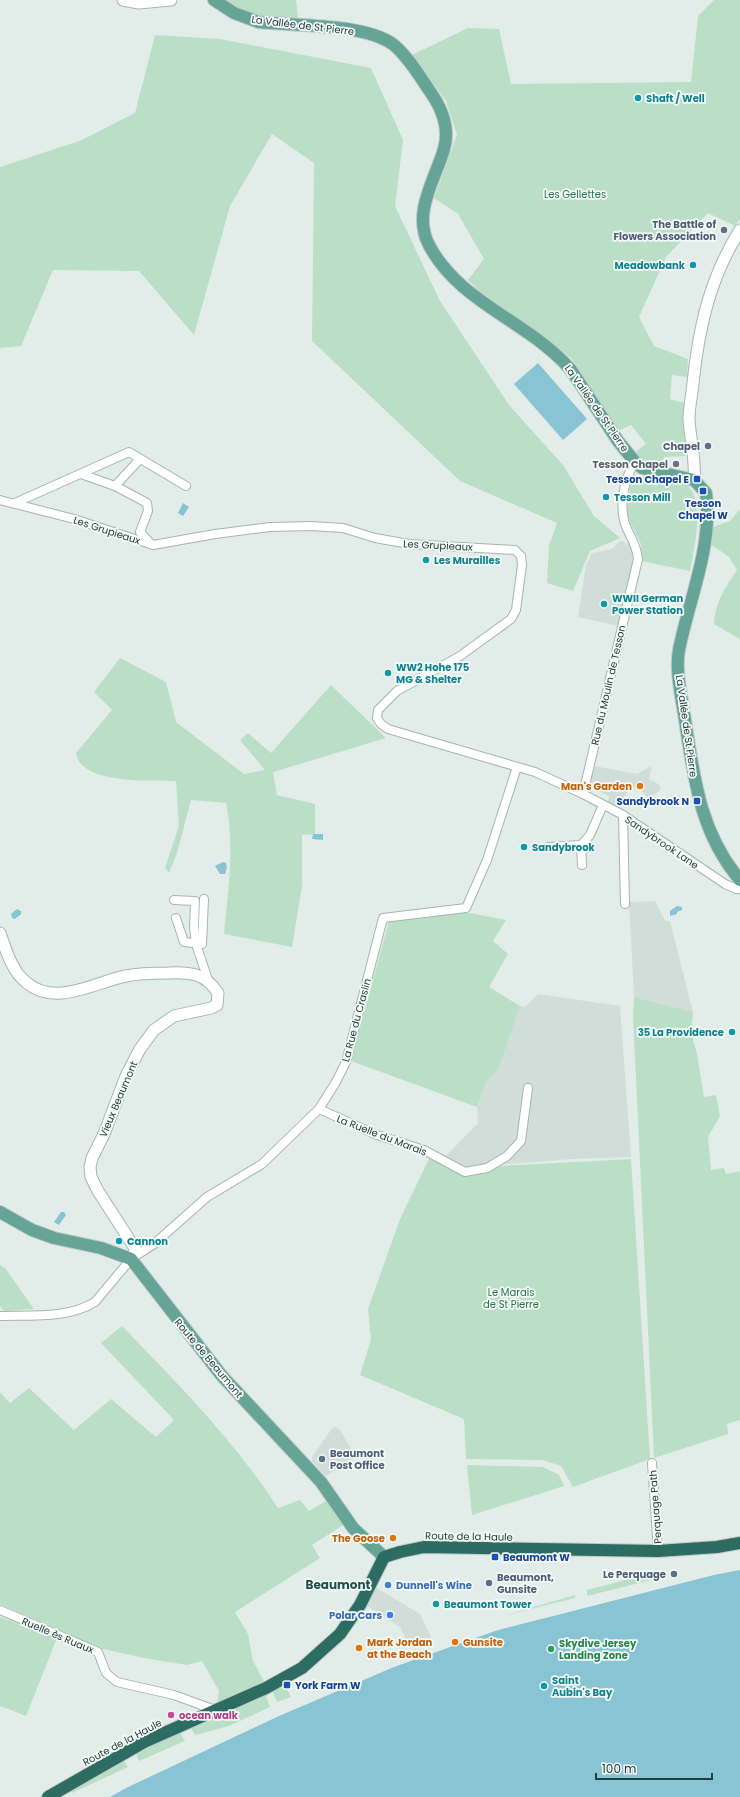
<svg xmlns="http://www.w3.org/2000/svg" width="740" height="1797" font-family="Poppins,sans-serif">
<style>
.built{fill:#d1ddd8}
.green{fill:#bbdfc6}
.water{fill:#89c4d4}
.lines{fill:none;stroke-linecap:round;stroke-linejoin:round}
.street-casing{stroke:#a5b5b0;stroke-width:10}
.secondary-casing{stroke:#a0b9b2;stroke-width:13}
.primary-casing{stroke:#c1c9c7;stroke-width:14}
.highway-casing{stroke:#c1c9c7;stroke-width:14}
.street{stroke:#fff;stroke-width:8}
.secondary{stroke:#fff;stroke-width:11}
.primary{stroke:#66a497;stroke-width:12}
.highway{stroke:#2c6c62;stroke-width:12}
.culture-dot{fill:#0f9aa8;stroke:#f3f9f7;stroke-width:1.5}
.service-dot{fill:#5c6f8a;stroke:#f3f9f7;stroke-width:1.5}
.worship-dot{fill:#6b7280;stroke:#f3f9f7;stroke-width:1.5}
.transit-dot{fill:#1a4fb4;stroke:#f3f9f7;stroke-width:1.5}
.food-dot{fill:#e8710a;stroke:#f3f9f7;stroke-width:1.5}
.shop-dot{fill:#3f7fe0;stroke:#f3f9f7;stroke-width:1.5}
.leisure-dot{fill:#2e9e5b;stroke:#f3f9f7;stroke-width:1.5}
.hotel-dot{fill:#d1479c;stroke:#f3f9f7;stroke-width:1.5}
.labels{text-anchor:middle;stroke-width:3.5;stroke-linejoin:round;paint-order:stroke}
.street-label{font-size:10px;fill:#223f38;stroke:#f3f9f7}
.culture-label{font-size:10px;font-weight:bold;fill:#0d838f;stroke:#f3f9f7;text-anchor:start}
.park-label{font-size:10px;fill:#2a774c;stroke:#f3f9f7}
.service-label{font-size:10px;font-weight:bold;fill:#4e5e75;stroke:#f3f9f7;text-anchor:end}
.worship-label{font-size:10px;font-weight:bold;fill:#5b616d;stroke:#f3f9f7;text-anchor:end}
.transit-label{font-size:10px;font-weight:bold;fill:#164399;stroke:#f3f9f7;text-anchor:end}
.food-label{font-size:10px;font-weight:bold;fill:#c56008;stroke:#f3f9f7;text-anchor:end}
.shop-label{font-size:10px;font-weight:bold;fill:#366cbe;stroke:#f3f9f7;text-anchor:start}
.leisure-label{font-size:10px;font-weight:bold;fill:#27864d;stroke:#f3f9f7;text-anchor:start}
.hotel-label{font-size:10px;font-weight:bold;fill:#b23c85;stroke:#f3f9f7;text-anchor:start}
.quarter-label{font-size:12px;font-weight:bold;fill:#1d5247;stroke:#f3f9f7}
</style>
<rect width="100%" height="100%" fill="#e2ede9"/>
<!-- built -->
<g class="built">
<polygon points="620,541 632,545 634,557 619,626 578,617 586,565 592,553 612,549"/>
<polygon points="594,766 637,774 652,766 649,779 660,785 660,790 648,799 642,791 630,786 620,806 615,805 608,802 609,796 589,787"/>
<polygon points="655,901 665,921 670,921 693,1012 634,997 629,902"/>
<polygon points="538,994 620,1006 631,1157 573,1159 467,1167 446,1156 478,1123 477,1107 485,1084 499,1068 520,1006 525,1007"/>
<polygon points="333,1427 336,1427 340,1430 356,1457 326,1476 312,1461 312,1457"/>
<polygon points="373,1586 420,1614 431,1637 430,1640 410,1647 400,1627 364,1604"/>
</g>
<!-- green -->
<g class="green">
<path d="M223,0H296L298,19C265,19 251,20 223,0Z"/>
<polygon points="714,0 740,0 740,219 735,226 708,213 666,257 639,317 654,346 688,359 687,377 672,375 670,399 684,403 685,456 664,457 660,468 645,463 634,453 646,444 631,425 618,431 571,358 494,305 468,280 484,259 458,214 434,198 457,135 446,101 412,55 468,28 499,29 511,84 691,82 698,16"/>
<polygon points="155,35 220,39 371,68 403,140 395,206 440,301 509,405 563,465 594,516 620,538 590,551 573,591 547,583 549,545 557,523 460,481 312,341 314,163 272,134 230,206 194,335 139,271 53,270 21,346 0,348 0,167 82,140 135,113"/>
<path d="M632,475L686,484C706,499 694,549 690,571L642,561L641,544L626,514Z"/>
<path d="M740,509V644V639L714,624C715,602 725,588 737,570L729,557L709,543L713,527L730,521Z"/>
<path d="M120,658L166,682L176,722L244,774L265,770L240,740L248,733L271,753L331,685L386,738L273,772L277,795L315,804V834L302,835V886L292,947L224,934C228,891 235,846 226,803L191,800L177,853L169,873L165,868L179,826L176,781C152,780 80,785 76,753L112,710L94,692Z"/>
<polygon points="465,912 506,920 493,941 508,954 489,987 520,1006 499,1068 485,1084 477,1107 351,1061 389,921"/>
<polygon points="634,997 693,1012 691,1032 697,1054 704,1097 716,1095 720,1116 708,1137 711,1170 724,1168 726,1174 740,1171 740,1420 727,1424 728,1434 654,1458 633,1015"/>
<polygon points="430,1157 466,1177 501,1166 631,1159 650,1459 573,1487 561,1466 543,1460 466,1459 464,1419 360,1375 371,1339 368,1309 400,1219"/>
<polygon points="0,1265 5,1268 34,1309 4,1311 0,1306"/>
<path d="M122,1326C177,1383 235,1441 278,1508L300,1500L309,1511L328,1500L345,1524L312,1545L320,1558L235,1612L248,1634L253,1661L265,1683L217,1705L219,1691L202,1661L187,1665L144,1658L99,1648L0,1604V1392L10,1403L29,1388L74,1430L111,1399L156,1437L174,1420L101,1343Z"/>
<polygon points="467,1465 543,1467 559,1475 564,1486 472,1515"/>
<polygon points="655,1572 655,1579 587,1596 587,1590"/>
<polygon points="575,1595 575,1598 503,1616"/>
<polygon points="0,1617 57,1638 26,1716 0,1706"/>
<polygon points="285,1685 291,1697 277,1702 272,1691"/>
<polygon points="265,1694 270,1707 229,1726 195,1735 189,1724"/>
<polygon points="178,1729 185,1741 139,1761 135,1751"/>
<polygon points="121,1757 128,1767 72,1793 68,1788"/>
</g>
<!-- water -->
<g class="water">
<polygon points="538,363 587,419 563,440 514,384"/>
<polygon points="183,503 189,507 183,516 178,513"/>
<polygon points="313,834 323,834 323,840 312,839"/>
<polygon points="223,862 226,863 227,868 225,874 220,874 215,866"/>
<polygon points="677,906 682,907 682,910 677,912 677,914 670,916 670,911"/>
<polygon points="17,909 21,911 21,914 15,919 12,918 11,914"/>
<polygon points="61,1212 64,1212 66,1215 59,1225 54,1222"/>
<polygon points="740,1570 740,1797 110,1797 126,1788 279,1716 394,1667 498,1630 714,1575"/>
</g>
<g class="lines">
<defs>
<g id="street">
<polyline points="81,474 115,486 140,459"/>
<polyline points="115,486 147,503 148,511 140,532 151,544"/>
<polyline points="0,500 74,519 153,545 215,534 270,527 311,526 343,528 375,538 409,544 515,550 521,556 522,565 516,610 511,619 460,656 397,691 378,710 377,718 381,724 388,729 535,772 583,794 623,815 725,884 736,889 740,889"/>
<polyline points="15,503 129,452 186,486"/>
<path d="M583,794L638,559C636,542 630,538 625,524C619,505 624,479 635,462"/>
<polyline points="623,815 625,904"/>
<polyline points="548,847 581,845"/>
<polyline points="582,865 581,845 590,835 603,805"/>
<polyline points="174,900 195,901 194,928 196,944 208,980"/>
<polyline points="176,918 184,942 202,944 204,899"/>
<polyline points="319,1109 377,1135 424,1150 465,1172 487,1168 507,1156 521,1141 528,1088"/>
<path d="M0,1316C32,1315 67,1319 95,1302L131,1259L154,1244L207,1197L262,1164L292,1135L319,1109L336,1082L346,1062L383,918L466,908L487,860L517,767"/>
<polyline points="652,1463 658,1551"/>
<polyline points="0,1610 98,1652 106,1673 117,1682 174,1695 215,1710"/>
</g>
<g id="secondary">
<polyline points="123,0 139,3 171,0"/>
<path d="M694,480C696,460 690,439 689,419C689,407 692,395 693,383C699,326 710,278 740,230"/>
<path d="M0,933C6,950 12,972 27,983C56,1007 95,982 126,976C140,973 154,973 168,973C190,972 205,973 218,993L217,1005L211,1008L174,1016L154,1030L140,1049L126,1076L104,1134L92,1158L90,1167L91,1177L98,1191L136,1250L131,1259"/>
</g>
<g id="primary">
<path d="M214,0L234,13L258,22C294,26 365,23 394,45C408,57 419,75 429,90C442,108 450,128 444,149C435,180 412,213 429,245C459,303 530,322 571,370L618,441L635,462L642,468L650,470L694,480L706,493C713,546 689,599 679,650C675,671 682,699 685,720C694,778 700,833 740,880"/>
<polyline points="0,1212 32,1230 54,1238 101,1248 131,1259 222,1376 321,1482 353,1528 384,1557"/>
</g>
<polyline id="highway" points="48,1797 144,1742 266,1688 302,1668 340,1634 360,1605 384,1557 400,1552 424,1547 658,1551 717,1547 740,1543"/>
</defs>
<!-- street casing -->
<use href="#street" class="street-casing"/>
<!-- secondary casing -->
<use href="#secondary" class="secondary-casing"/>
<!-- primary casing -->
<use href="#primary" class="primary-casing"/>
<!-- highway casing -->
<use href="#highway" class="highway-casing"/>
<!-- street -->
<use href="#street" class="street"/>
<!-- secondary -->
<use href="#secondary" class="secondary"/>
<!-- primary -->
<use href="#primary" class="primary"/>
<!-- highway -->
<use href="#highway" class="highway"/>
</g>
<!-- markers -->
<g class="culture-dot">
<circle cx="638" cy="98" r="4"/>
<circle cx="693" cy="265" r="4"/>
<circle cx="606" cy="497" r="4"/>
<circle cx="426" cy="560" r="4"/>
<circle cx="604" cy="604" r="4"/>
<circle cx="388" cy="673" r="4"/>
<circle cx="524" cy="847" r="4"/>
<circle cx="732" cy="1032" r="4"/>
<circle cx="119" cy="1241" r="4"/>
<circle cx="436" cy="1604" r="4"/>
<circle cx="544" cy="1686" r="4"/>
</g>
<g class="service-dot">
<circle cx="724" cy="230" r="4"/>
<circle cx="708" cy="446" r="4"/>
<circle cx="322" cy="1459" r="4"/>
<circle cx="674" cy="1574" r="4"/>
<circle cx="489" cy="1583" r="4"/>
</g>
<circle class="worship-dot" cx="676" cy="464" r="4"/>
<g class="transit-dot">
<rect x="693" y="475" width="8" height="8" rx="2"/>
<rect x="699" y="487" width="8" height="8" rx="2"/>
<rect x="693" y="797" width="8" height="8" rx="2"/>
<rect x="491" y="1553" width="8" height="8" rx="2"/>
<rect x="283" y="1681" width="8" height="8" rx="2"/>
</g>
<g class="food-dot">
<circle cx="640" cy="786" r="4"/>
<circle cx="393" cy="1538" r="4"/>
<circle cx="455" cy="1642" r="4"/>
<circle cx="359" cy="1648" r="4"/>
</g>
<g class="shop-dot">
<circle cx="388" cy="1585" r="4"/>
<circle cx="390" cy="1615" r="4"/>
</g>
<circle class="leisure-dot" cx="551" cy="1649" r="4"/>
<circle class="hotel-dot" cx="171" cy="1715" r="4"/>
<g class="labels">
<!-- street labels -->
<g class="street-label">
<text transform="translate(303 25) rotate(7)" y="4">La Vallée de St Pierre</text>
<text transform="translate(597 408) rotate(55)" y="4">La Vallée de St Pierre</text>
<text transform="translate(107 530) rotate(18)" y="4">Les Grupieaux</text>
<text transform="translate(438 545) rotate(3)" y="4">Les Grupieaux</text>
<text transform="translate(608 685) rotate(-77)" y="4">Rue du Moulin de Tesson</text>
<text transform="translate(687 726) rotate(82)" y="4">La Vallée de St Pierre</text>
<text transform="translate(662 842) rotate(34)" y="4">Sandybrook Lane</text>
<text transform="translate(356 1020) rotate(-75)" y="4">La Rue du Craslin</text>
<text transform="translate(118 1099) rotate(-67)" y="4">Vieux Beaumont</text>
<text transform="translate(382 1135) rotate(21)" y="4">La Ruelle du Marais</text>
<text transform="translate(209 1358) rotate(50)" y="4">Route de Beaumont</text>
<text transform="translate(655 1507) rotate(-94)" y="4">Perquage Path</text>
<text transform="translate(469 1536) rotate(1)" y="4">Route de la Haule</text>
<text transform="translate(58 1635) rotate(23)" y="4">Ruelle ès Ruaux</text>
<text transform="translate(122 1742) rotate(-28)" y="4">Route de la Haule</text>
</g>
<!-- culture labels -->
<g class="culture-label">
<text x="646" y="102">Shaft / Well</text>
<text x="685" y="269" text-anchor="end">Meadowbank</text>
<text x="614" y="501">Tesson Mill</text>
<text x="434" y="564">Les Murailles</text>
<text x="612" y="602">WWII German<tspan x="612" dy="12">Power Station</tspan></text>
<text x="396" y="671">WW2 Hohe 175<tspan x="396" dy="12">MG &amp; Shelter</tspan></text>
<text x="532" y="851">Sandybrook</text>
<text x="724" y="1036" text-anchor="end">35 La Providence</text>
<text x="127" y="1245">Cannon</text>
<text x="444" y="1608">Beaumont Tower</text>
<text x="552" y="1684">Saint<tspan x="552" dy="12">Aubin's Bay</tspan></text>
</g>
<!-- park labels -->
<g class="park-label">
<text x="575" y="198">Les Gellettes</text>
<text x="511" y="1296">Le Marais<tspan x="511" dy="12">de St Pierre</tspan></text>
</g>
<!-- service labels -->
<g class="service-label">
<text x="716" y="228">The Battle of<tspan x="716" dy="12">Flowers Association</tspan></text>
<text x="700" y="450">Chapel</text>
<text x="330" y="1457" text-anchor="start">Beaumont<tspan x="330" dy="12">Post Office</tspan></text>
<text x="666" y="1578">Le Perquage</text>
<text x="497" y="1581" text-anchor="start">Beaumont,<tspan x="497" dy="12">Gunsite</tspan></text>
</g>
<!-- worship labels -->
<g class="worship-label">
<text x="668" y="468">Tesson Chapel</text>
</g>
<!-- transit labels -->
<g class="transit-label">
<text x="689" y="483">Tesson Chapel E</text>
<text x="703" y="507" text-anchor="middle">Tesson<tspan x="703" dy="12">Chapel W</tspan></text>
<text x="689" y="805">Sandybrook N</text>
<text x="503" y="1561" text-anchor="start">Beaumont W</text>
<text x="295" y="1689" text-anchor="start">York Farm W</text>
</g>
<!-- food labels -->
<g class="food-label">
<text x="632" y="790">Man's Garden</text>
<text x="385" y="1542">The Goose</text>
<text x="367" y="1646" text-anchor="start">Mark Jordan<tspan x="367" dy="12">at the Beach</tspan></text>
<text x="463" y="1646" text-anchor="start">Gunsite</text>
</g>
<!-- shop labels -->
<g class="shop-label">
<text x="396" y="1589">Dunnell's Wine</text>
<text x="382" y="1619" text-anchor="end">Polar Cars</text>
</g>
<!-- leisure labels -->
<g class="leisure-label">
<text x="559" y="1647">Skydive Jersey<tspan x="559" dy="12">Landing Zone</tspan></text>
</g>
<!-- hotel labels -->
<g class="hotel-label">
<text x="179" y="1719">ocean walk</text>
</g>
<!-- quarter labels -->
<g class="quarter-label">
<text x="338" y="1589">Beaumont</text>
</g>
</g>
<!-- scale -->
<path d="M596 1773v6h116v-6" fill="none" stroke="#223f38" stroke-width="2"/>
<text x="602" y="1773" font-size="12" fill="#223f38" stroke="#f3f9f7" stroke-width="3" paint-order="stroke">100 m</text>
</svg>
